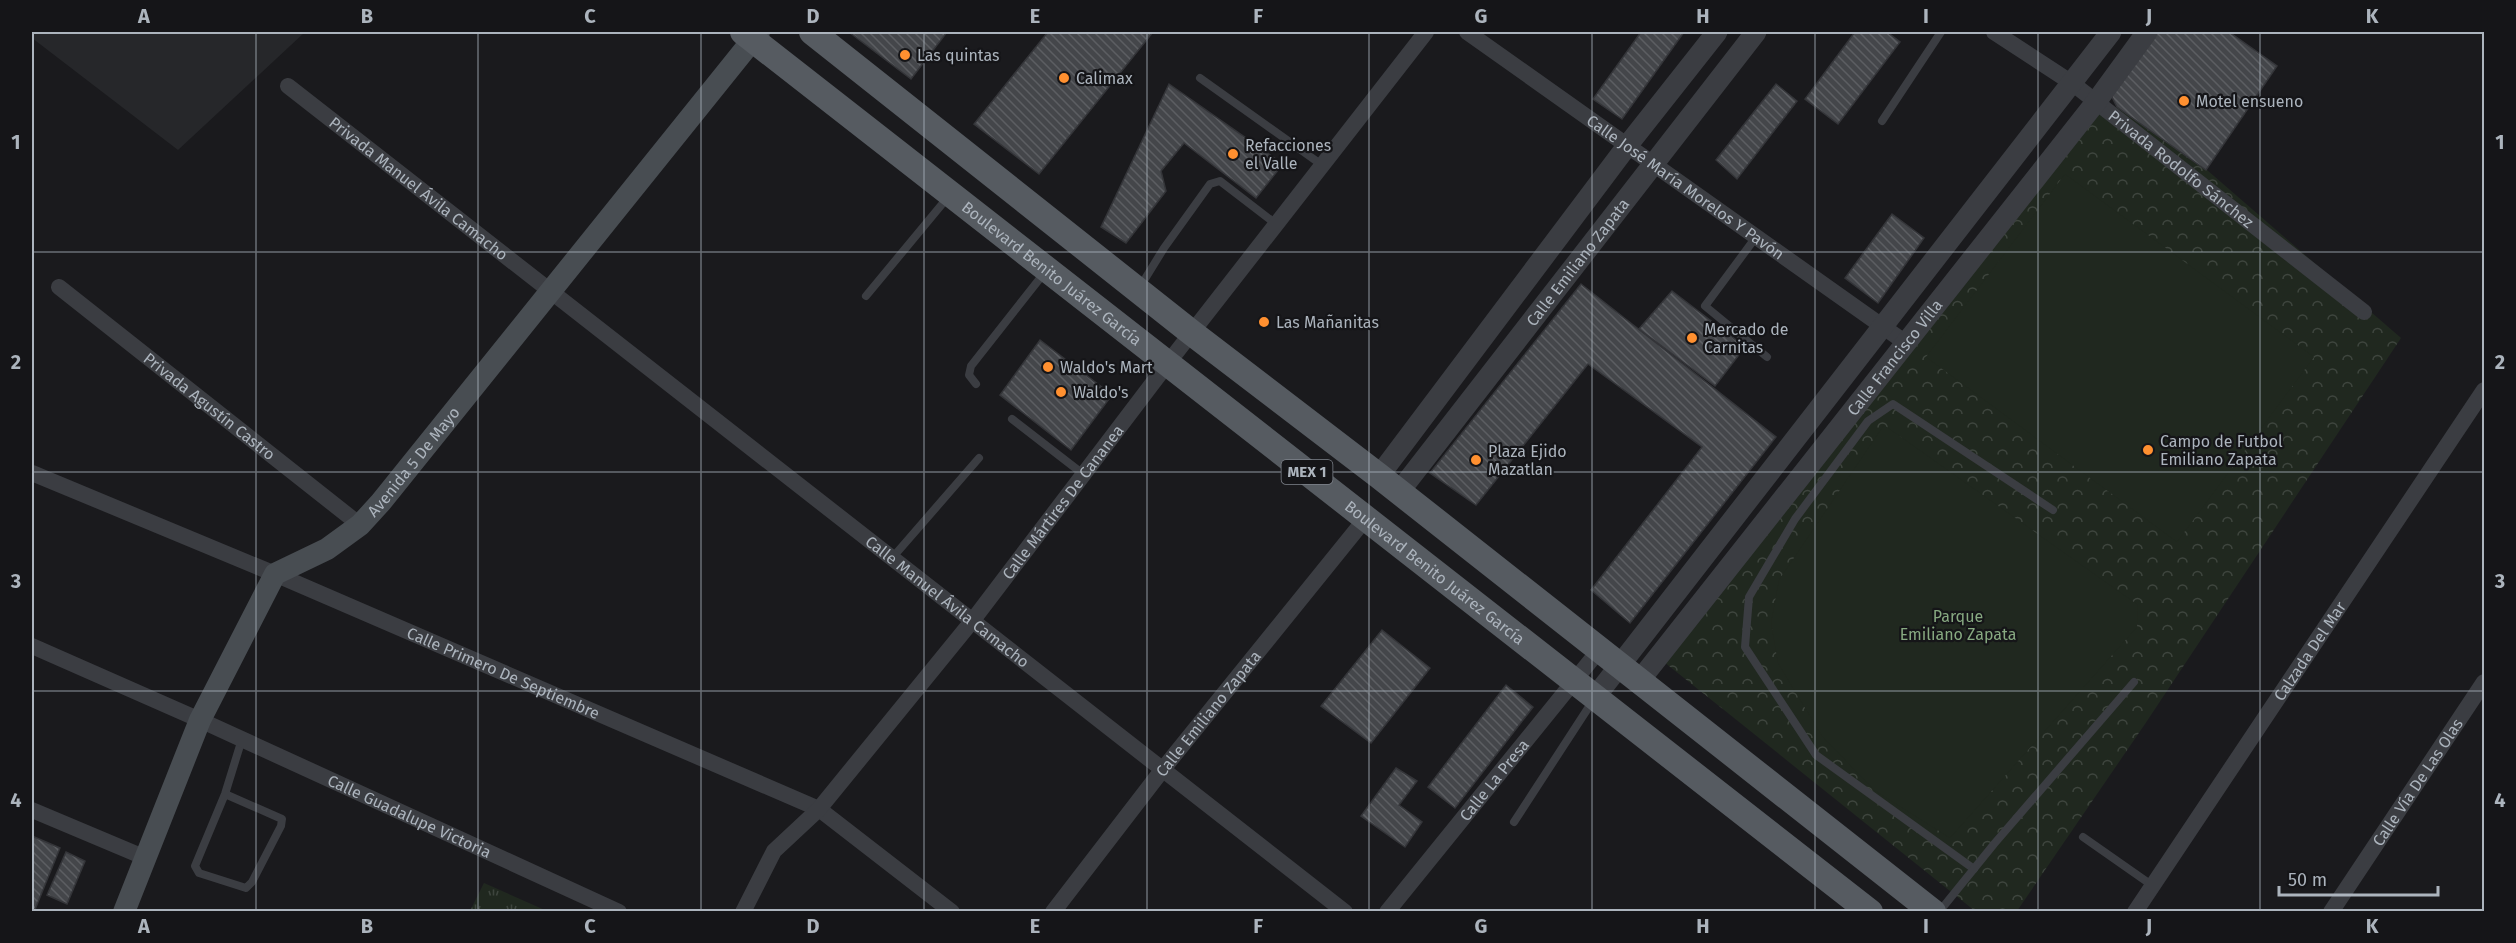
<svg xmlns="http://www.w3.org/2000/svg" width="2516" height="943" font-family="'Fira Sans',sans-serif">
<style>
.built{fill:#26272a}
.grass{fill:url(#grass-tufts)}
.park{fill:url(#park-crowns)}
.pitch{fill:#20281f}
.building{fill:url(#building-back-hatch);stroke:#343539;stroke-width:1.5}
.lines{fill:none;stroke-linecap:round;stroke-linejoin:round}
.service{stroke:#3b3d42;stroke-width:8}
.minor{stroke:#3b3d42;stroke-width:16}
.tertiary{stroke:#3b3d42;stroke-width:21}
.secondary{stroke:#484d52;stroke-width:22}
.primary{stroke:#565b61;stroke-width:26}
.grid{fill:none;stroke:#acb4bd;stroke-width:1.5;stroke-opacity:0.55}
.poi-dot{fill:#ff9030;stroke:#151518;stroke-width:2}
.labels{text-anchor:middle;stroke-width:4.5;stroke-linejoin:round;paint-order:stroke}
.shield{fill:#151518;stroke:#7f848c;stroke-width:1.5}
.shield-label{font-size:15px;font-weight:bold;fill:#acb4bd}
.poi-label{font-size:16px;fill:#acb4bd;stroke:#151518;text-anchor:start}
.street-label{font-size:16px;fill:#acb4bd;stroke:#151518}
.park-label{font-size:16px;fill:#87a981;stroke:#151518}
.neatline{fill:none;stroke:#acb4bd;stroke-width:2}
.grid-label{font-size:20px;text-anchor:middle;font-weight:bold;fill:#acb4bd}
</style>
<defs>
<pattern id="grass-tufts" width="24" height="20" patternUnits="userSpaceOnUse" patternTransform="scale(1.5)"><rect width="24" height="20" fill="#20281f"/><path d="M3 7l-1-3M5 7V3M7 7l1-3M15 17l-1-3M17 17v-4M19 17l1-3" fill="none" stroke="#3e453e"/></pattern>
<pattern id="park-crowns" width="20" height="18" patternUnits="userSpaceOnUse" patternTransform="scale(1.5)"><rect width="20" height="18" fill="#20281f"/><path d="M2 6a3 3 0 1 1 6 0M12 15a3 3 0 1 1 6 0" fill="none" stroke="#3e453e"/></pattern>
<pattern id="building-back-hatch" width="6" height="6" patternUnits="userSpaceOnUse" patternTransform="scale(1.5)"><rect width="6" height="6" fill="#44464a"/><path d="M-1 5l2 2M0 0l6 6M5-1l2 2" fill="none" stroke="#5c5e62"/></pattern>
</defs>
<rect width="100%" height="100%" fill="#1a1a1d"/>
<!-- built -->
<polygon class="built" points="32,32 305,32 178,150 32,38"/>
<!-- grass -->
<polygon class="grass" points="484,883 547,911 470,911"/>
<!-- park -->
<polygon class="park" points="2117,107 2207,170 2401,338 2145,724 2017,911 1975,911 1664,662 2082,121"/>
<!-- pitch -->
<g class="pitch">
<polygon points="2065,174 2314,357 2177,542 1926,357"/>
<polygon points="1884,425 2138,605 2137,627 1950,838 1874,790 1822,736 1778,663 1771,623 1779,580"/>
</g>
<!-- building -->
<g class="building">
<polygon points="849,32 947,32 911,79"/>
<polygon points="1048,32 1153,32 1039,174 974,124"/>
<polygon points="1641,32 1684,32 1622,119 1593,99"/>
<polygon points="1855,32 1887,32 1900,42 1838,124 1805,99"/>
<polygon points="2156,32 2229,32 2277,66 2206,170 2117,107 2111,95"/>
<polygon points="1169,84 1283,164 1256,198 1184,143 1161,171 1166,191 1126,243 1101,227"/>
<polygon points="1776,84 1797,101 1737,179 1716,160"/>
<polygon points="1892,214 1924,238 1878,303 1845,278"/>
<polygon points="1581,284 1776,437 1630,623 1591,590 1702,447 1588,364 1476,505 1430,473"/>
<polygon points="1672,291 1745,347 1715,386 1639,329"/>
<polygon points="1040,340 1112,395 1071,450 1000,395"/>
<polygon points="1382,630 1430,668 1371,743 1321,706"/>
<polygon points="1506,685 1533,707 1455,808 1428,787"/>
<polygon points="1396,768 1417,781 1399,805 1422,822 1405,847 1361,816"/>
<polygon points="32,836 60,848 34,912 32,912"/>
<polygon points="66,852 85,861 67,904 47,895"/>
</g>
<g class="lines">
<!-- service -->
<g class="service">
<polyline points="1200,78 1322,165"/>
<polyline points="1882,121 1941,32"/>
<polyline points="1756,237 1705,306 1767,357"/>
<polyline points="1140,287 1164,248 1210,184 1220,181 1276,224"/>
<polyline points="866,296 948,197"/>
<polyline points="976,384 969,375 971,366 1045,272"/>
<polyline points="1012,419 1083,474"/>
<polyline points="893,557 979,458"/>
<polyline points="225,794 282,819 281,826 252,882 246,888 199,873 195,866 225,794 242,739"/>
<polyline points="1514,822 1594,699"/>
<polyline points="2083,837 2153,886"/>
<polyline points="1974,869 1816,755 1745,647 1749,597 1795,519 1868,421 1893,404 2053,510"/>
<polyline points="1939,912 1994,844 2134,682"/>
</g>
<!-- minor -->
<g class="minor">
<path id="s1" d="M1467,32L1906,343"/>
<path id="s2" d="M1994,32L2072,83L2364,312"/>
<path id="s3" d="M288,86L1345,912"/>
<path id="s4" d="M59,287L360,525"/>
<path id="s5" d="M32,473L275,574L819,809L952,912"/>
<path id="s6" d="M32,646L200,720L619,912"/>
<polyline points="32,810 146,858"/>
<path id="s7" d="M743,912L774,851L819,809L973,620L1168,363L1426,32"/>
<path id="s8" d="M1053,912L1163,769L1366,518"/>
<path id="s9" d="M1387,912L1600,649"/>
<path id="s10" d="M2135,912L2484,390"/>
<path id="s11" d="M2331,912L2484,682"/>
</g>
<!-- tertiary -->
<g class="tertiary">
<polyline points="1379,476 1627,146 1717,32"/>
<path id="s12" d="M1399,492L1756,32"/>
<path id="s13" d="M1640,680L2096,102L2147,32"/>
<polyline points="1596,696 2111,32"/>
</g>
<!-- secondary -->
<path class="secondary" id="s14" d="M124,912L200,720L275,574L327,549L360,525L381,502L759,32"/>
<!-- primary -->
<g class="primary">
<path id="s15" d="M743,32L1870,912"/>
<polyline points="812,32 1192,333 1379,476 1933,912"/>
</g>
</g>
<!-- grid -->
<path class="grid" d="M256,32V912M478,32V912M701,32V912M924,32V912M1147,32V912M1369,32V912M1592,32V912M1815,32V912M2038,32V912M2260,32V912M32,252H2484M32,472H2484M32,691H2484"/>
<!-- markers -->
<g class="poi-dot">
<circle cx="905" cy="55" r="6"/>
<circle cx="1064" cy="78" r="6"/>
<circle cx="2184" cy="101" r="6"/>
<circle cx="1233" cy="154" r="6"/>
<circle cx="1264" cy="322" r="6"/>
<circle cx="1692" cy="338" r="6"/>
<circle cx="1048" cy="367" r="6"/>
<circle cx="1061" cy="392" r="6"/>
<circle cx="2148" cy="450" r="6"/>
<circle cx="1476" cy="460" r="6"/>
</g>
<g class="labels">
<!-- shield labels -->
<rect class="shield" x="1281.5" y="460" width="51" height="24" rx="4.5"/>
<g class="shield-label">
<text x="1307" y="477">MEX 1</text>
</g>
<!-- poi labels -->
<g class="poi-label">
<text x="917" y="61">Las quintas</text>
<text x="1076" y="84">Calimax</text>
<text x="2196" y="107">Motel ensueno</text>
<text x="1245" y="151">Refacciones<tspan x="1245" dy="18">el Valle</tspan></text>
<text x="1276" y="328">Las Mañanitas</text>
<text x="1704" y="335">Mercado de<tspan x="1704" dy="18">Carnitas</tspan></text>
<text x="1060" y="373">Waldo's Mart</text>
<text x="1073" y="398">Waldo's</text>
<text x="2160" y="447">Campo de Futbol<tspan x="2160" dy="18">Emiliano Zapata</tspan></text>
<text x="1488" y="457">Plaza Ejido<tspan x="1488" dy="18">Mazatlan</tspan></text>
</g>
<!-- street labels -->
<g class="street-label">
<text dy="6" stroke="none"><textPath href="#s2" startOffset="232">Privada Rodolfo Sánchez</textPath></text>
<text dy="6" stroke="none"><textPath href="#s1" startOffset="268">Calle José María Morelos Y Pavón</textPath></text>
<text dy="6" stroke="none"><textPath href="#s3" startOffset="166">Privada Manuel Ávila Camacho</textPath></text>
<text dy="6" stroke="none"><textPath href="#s12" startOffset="291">Calle Emiliano Zapata</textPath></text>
<text dy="6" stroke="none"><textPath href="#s15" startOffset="392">Boulevard Benito Juárez García</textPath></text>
<text dy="6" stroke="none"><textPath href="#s13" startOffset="411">Calle Francisco Villa</textPath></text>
<text dy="6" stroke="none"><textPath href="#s4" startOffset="192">Privada Agustín Castro</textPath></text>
<text dy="6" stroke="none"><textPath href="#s14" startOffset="552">Avenida 5 De Mayo</textPath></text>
<text dy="6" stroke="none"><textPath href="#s7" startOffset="522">Calle Mártires De Cananea</textPath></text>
<text dy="6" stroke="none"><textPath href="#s15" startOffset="878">Boulevard Benito Juárez García</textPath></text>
<text dy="6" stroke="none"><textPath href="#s3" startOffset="837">Calle Manuel Ávila Camacho</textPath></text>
<text dy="6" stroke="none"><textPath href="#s10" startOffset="314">Calzada Del Mar</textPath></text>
<text dy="6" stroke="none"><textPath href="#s5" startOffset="512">Calle Primero De Septiembre</textPath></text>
<text dy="6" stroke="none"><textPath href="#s8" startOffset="252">Calle Emiliano Zapata</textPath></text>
<text dy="6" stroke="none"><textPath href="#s9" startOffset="170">Calle La Presa</textPath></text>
<text dy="6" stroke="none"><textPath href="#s11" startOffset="156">Calle Vía De Las Olas</textPath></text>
<text dy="6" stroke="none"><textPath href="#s6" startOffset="414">Calle Guadalupe Victoria</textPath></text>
</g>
<!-- park labels -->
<g class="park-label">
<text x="1958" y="622">Parque<tspan x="1958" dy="18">Emiliano Zapata</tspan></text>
</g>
</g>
<!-- border -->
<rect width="2516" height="943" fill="none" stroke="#151518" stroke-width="66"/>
<!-- scale -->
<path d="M2279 886v9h159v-9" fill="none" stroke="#acb4bd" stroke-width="3"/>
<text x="2288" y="886" font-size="18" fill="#acb4bd" stroke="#151518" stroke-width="4.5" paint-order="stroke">50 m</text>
<rect x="33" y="33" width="2450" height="877" class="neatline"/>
<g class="grid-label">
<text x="144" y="23">A</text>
<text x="367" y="23">B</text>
<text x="590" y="23">C</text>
<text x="813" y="23">D</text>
<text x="1035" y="23">E</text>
<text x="1258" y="23">F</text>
<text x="1481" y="23">G</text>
<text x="1703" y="23">H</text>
<text x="1926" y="23">I</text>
<text x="2149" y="23">J</text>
<text x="2372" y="23">K</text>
<text x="16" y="149">1</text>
<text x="2500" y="149">1</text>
<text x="16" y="369">2</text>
<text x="2500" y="369">2</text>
<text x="16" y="588">3</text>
<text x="2500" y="588">3</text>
<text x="16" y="807">4</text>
<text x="2500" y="807">4</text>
<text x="144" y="933">A</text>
<text x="367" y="933">B</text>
<text x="590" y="933">C</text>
<text x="813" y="933">D</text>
<text x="1035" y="933">E</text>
<text x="1258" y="933">F</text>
<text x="1481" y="933">G</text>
<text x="1703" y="933">H</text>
<text x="1926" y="933">I</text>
<text x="2149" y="933">J</text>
<text x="2372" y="933">K</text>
</g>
</svg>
